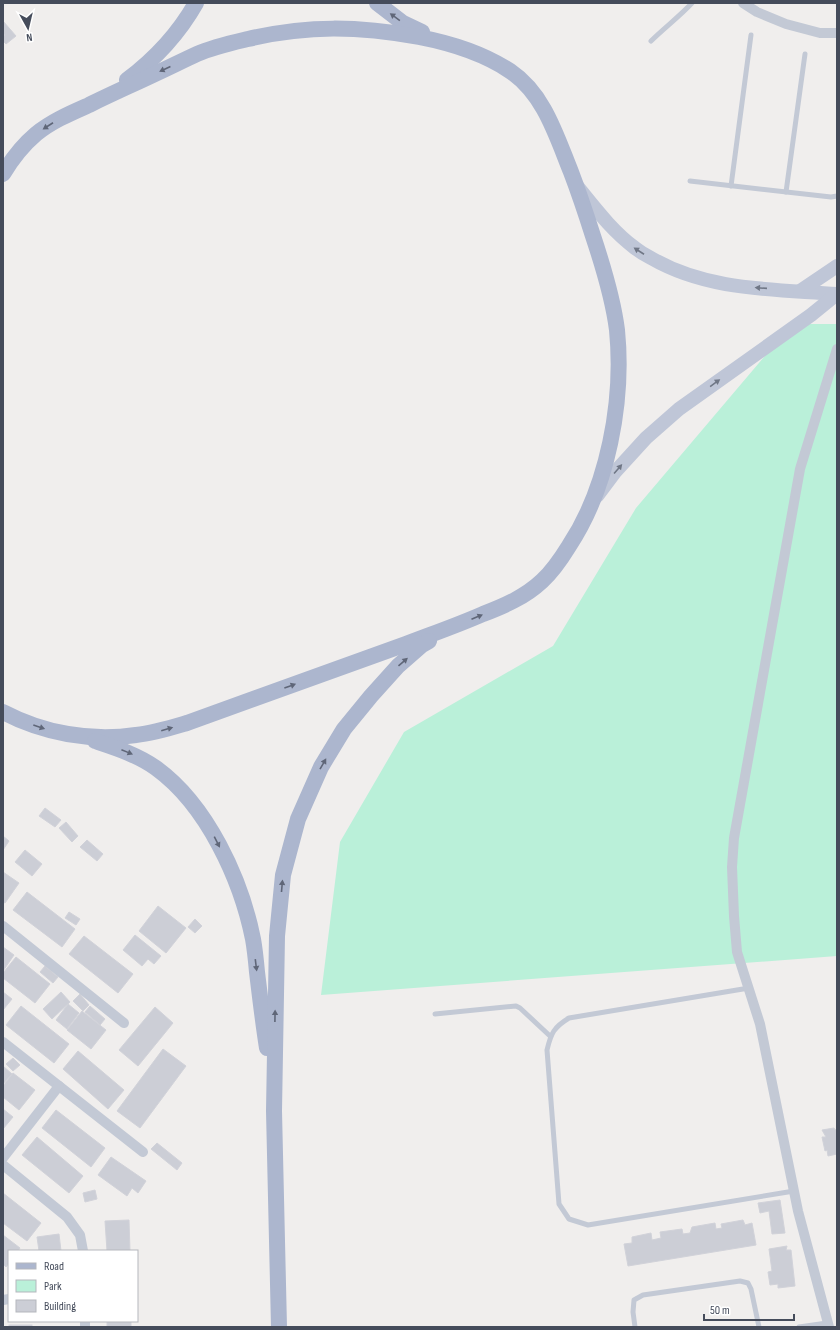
<svg xmlns="http://www.w3.org/2000/svg" width="840" height="1330" font-family="'Sofia Sans Condensed',sans-serif">
<style>
.green{fill:#baf0d9}
.building{fill:#ccced6;stroke:#d1d2d9}
.lines{fill:none;stroke-linecap:round;stroke-linejoin:round}
.lane{stroke:#c3c9d5;stroke-width:5}
.street{stroke:#c3c9d5;stroke-width:10}
.secondary{stroke:#bfc6d7;stroke-width:14}
.primary{stroke:#acb6ce;stroke-width:16}
.oneway{fill:#5f6678}
.oneway2{fill:#707786}
</style>
<rect width="100%" height="100%" fill="#f0eeed"/>
<!-- green -->
<polygon class="green" points="792,324 837,324 837,956 321,995 340,842 404,732 553,646 636,508"/>
<!-- building -->
<g class="building">
<polygon points="3,21 16,36 6,44 3,41 3,37 5,35 3,33"/>
<polygon points="45,808 61,820 55,827 39,816"/>
<polygon points="66,822 78,836 72,842 59,828"/>
<polygon points="3,836 9,841 3,850"/>
<polygon points="87,840 103,854 97,861 80,847"/>
<polygon points="25,850 42,864 32,876 15,862"/>
<polygon points="3,872 19,883 5,903 3,902"/>
<polygon points="27,892 75,929 62,947 13,910"/>
<polygon points="158,906 186,928 166,953 139,931"/>
<polygon points="69,912 80,919 76,925 65,918"/>
<polygon points="195,919 202,926 195,933 188,927"/>
<polygon points="135,935 161,956 154,964 148,959 142,966 123,950"/>
<polygon points="84,936 133,974 118,993 69,954"/>
<polygon points="3,947 14,955 3,971"/>
<polygon points="16,957 50,984 35,1003 3,978 3,973"/>
<polygon points="45,966 58,977 53,983 40,972"/>
<polygon points="3,992 12,999 3,1010"/>
<polygon points="61,992 70,1002 52,1019 43,1009"/>
<polygon points="80,994 89,1005 83,1011 73,1001"/>
<polygon points="68,1004 79,1013 67,1029 56,1020"/>
<polygon points="21,1006 69,1044 54,1063 6,1025"/>
<polygon points="90,1006 105,1019 100,1025 85,1012"/>
<polygon points="155,1007 173,1023 138,1066 119,1050"/>
<polygon points="82,1011 106,1030 91,1049 67,1030"/>
<polygon points="163,1049 186,1066 140,1128 117,1111"/>
<polygon points="78,1051 124,1090 108,1109 63,1069"/>
<polygon points="13,1058 20,1065 13,1071 6,1064"/>
<polygon points="3,1066 12,1074 3,1084"/>
<polygon points="13,1073 35,1090 19,1110 3,1097 3,1086"/>
<polygon points="3,1109 13,1117 3,1129"/>
<polygon points="56,1110 105,1148 91,1167 42,1128"/>
<polygon points="834,1128 835,1130 837,1129 837,1154 828,1156 827,1150 825,1151 822,1137 826,1137 822,1130"/>
<polygon points="37,1137 83,1176 69,1193 22,1155"/>
<polygon points="157,1143 182,1163 177,1170 151,1149"/>
<polygon points="111,1157 146,1181 138,1193 132,1188 127,1196 98,1175"/>
<polygon points="95,1190 97,1199 85,1202 83,1193"/>
<polygon points="3,1193 41,1223 27,1241 3,1223"/>
<polygon points="780,1200 785,1233 772,1234 769,1211 760,1213 758,1203"/>
<polygon points="129,1220 130,1251 107,1251 105,1221"/>
<polygon points="743,1220 745,1225 752,1223 756,1245 628,1266 624,1244 632,1243 632,1237 651,1233 652,1240 661,1238 660,1232 682,1229 683,1234 690,1233 692,1227 715,1223 716,1229 722,1228 721,1224"/>
<polygon points="59,1234 61,1251 39,1251 37,1237"/>
<polygon points="3,1235 20,1248 18,1251 9,1251 9,1263 6,1267 3,1264"/>
<polygon points="787,1246 786,1250 791,1250 795,1286 778,1288 778,1284 770,1285 768,1272 772,1271 769,1249"/>
<rect x="107" y="1321" width="24" height="6"/>
<rect x="9" y="1325" width="23" height="2"/>
</g>
<g class="lines">
<!-- lane -->
<g class="lane">
<path d="M651,41C664,28 679,17 692,3"/>
<polyline points="690,181 831,197 837,196"/>
<polyline points="731,186 751,35"/>
<polyline points="786,192 805,54"/>
<path d="M749,988L569,1018C554,1027 551,1033 547,1050L559,1204L569,1219L588,1225L794,1191"/>
<polyline points="435,1014 516,1006 520,1008 550,1036"/>
<polyline points="635,1327 633,1312 634,1300 643,1295 740,1281 748,1283 751,1289 759,1327"/>
<polyline points="799,1327 827,1323"/>
</g>
<!-- street -->
<g class="street">
<polyline points="743,3 757,12 786,24 820,33 837,33"/>
<polyline points="3,926 124,1023"/>
<polyline points="3,1042 143,1152"/>
<polyline points="3,1158 59,1086"/>
<polyline points="3,1165 67,1217 80,1235 83,1251"/>
<polyline points="3,1300 9,1299"/>
<polyline points="85,1321 85,1327"/>
<polyline points="829,1327 798,1211 760,1024 737,952 734,916 732,867 734,838 800,469 837,349"/>
</g>
<!-- secondary -->
<g class="secondary">
<path d="M577,186C595,208 612,231 635,248C640,252 645,255 651,258C708,291 772,289 837,294"/>
<polyline points="800,291 837,266"/>
<polyline points="597,496 615,472 646,438 679,409 811,315 837,294"/>
</g>
<!-- primary -->
<g class="primary">
<polyline points="377,3 403,23 422,32"/>
<path d="M127,80C155,59 179,33 196,3"/>
<path d="M3,174C12,159 23,145 36,134C52,121 71,113 89,105C111,94 134,84 157,73C170,67 184,60 197,54C213,47 231,43 248,39C308,25 358,26 419,37C450,43 483,53 510,71C544,94 556,135 571,172C579,193 586,214 593,236C603,266 613,298 617,330C624,401 608,487 569,546C561,559 553,571 542,581C525,597 504,606 483,614C458,625 432,634 406,644C333,670 260,696 187,723C170,728 154,733 136,735C91,742 43,733 3,712"/>
<path d="M95,741C116,748 138,755 156,768C207,805 241,879 253,939C255,950 256,961 257,972C260,997 263,1023 267,1048"/>
<polyline points="279,1327 274,1111 277,936 283,875 298,819 321,767 344,729 371,696 398,666 422,645 429,641"/>
</g>
</g>
<!-- one-way arrows -->
<defs><path id="oneway-solid" d="M-6-.8H1V-3.2L6.5 0L1 3.2V.8H-6Z"/></defs>
<g class="oneway">
<use href="#oneway-solid" transform="translate(395 17) rotate(-144)"/>
<use href="#oneway-solid" transform="translate(165 69) rotate(155)"/>
<use href="#oneway-solid" transform="translate(48 126) rotate(147)"/>
<use href="#oneway-solid" transform="translate(477 617) rotate(-23)"/>
<use href="#oneway-solid" transform="translate(403 662) rotate(-41)"/>
<use href="#oneway-solid" transform="translate(290 686) rotate(-20)"/>
<use href="#oneway-solid" transform="translate(39 727) rotate(19)"/>
<use href="#oneway-solid" transform="translate(167 729) rotate(-16)"/>
<use href="#oneway-solid" transform="translate(127 752) rotate(22)"/>
<use href="#oneway-solid" transform="translate(323 764) rotate(-60)"/>
<use href="#oneway-solid" transform="translate(217 842) rotate(63)"/>
<use href="#oneway-solid" transform="translate(282 886) rotate(-85)"/>
<use href="#oneway-solid" transform="translate(256 965) rotate(83)"/>
<use href="#oneway-solid" transform="translate(275 1016) rotate(-89)"/>
</g>
<g class="oneway2">
<use href="#oneway-solid" transform="translate(639 251) rotate(-147)"/>
<use href="#oneway-solid" transform="translate(761 288) rotate(-176)"/>
<use href="#oneway-solid" transform="translate(715 383) rotate(-36)"/>
<use href="#oneway-solid" transform="translate(618 469) rotate(-49)"/>
</g>
<!-- border -->
<rect width="840" height="1330" fill="none" stroke="#454c5b" stroke-width="8"/>
<!-- legend -->
<rect x="8" y="1250" width="130" height="72" fill="#ffffff" stroke="#b5b7bd"/>
<rect x="16" y="1263" width="20" height="6" fill="#acb6ce" stroke="#b5b7bd"/>
<text x="44" y="1270" font-size="12" fill="#454c5b">Road</text>
<rect x="16" y="1280" width="20" height="12" fill="#baf0d9" stroke="#b5b7bd"/>
<text x="44" y="1290" font-size="12" fill="#454c5b">Park</text>
<rect x="16" y="1300" width="20" height="12" fill="#ccced6" stroke="#b5b7bd"/>
<text x="44" y="1310" font-size="12" fill="#454c5b">Building</text>
<!-- north arrow -->
<g transform="translate(28 28) rotate(172)" stroke="#ffffff" stroke-width="3" paint-order="stroke">
<path d="M0-3L7 15L0 10L-7 15Z" fill="#454c5b"/>
<text y="-6" font-size="11" font-weight="bold" text-anchor="middle" fill="#454c5b">N</text>
</g>
<!-- scale -->
<path d="M704 1314v6h90v-6" fill="none" stroke="#454c5b" stroke-width="2"/>
<text x="710" y="1314" font-size="12" fill="#454c5b" stroke="#ffffff" stroke-width="3" paint-order="stroke">50 m</text>
</svg>
